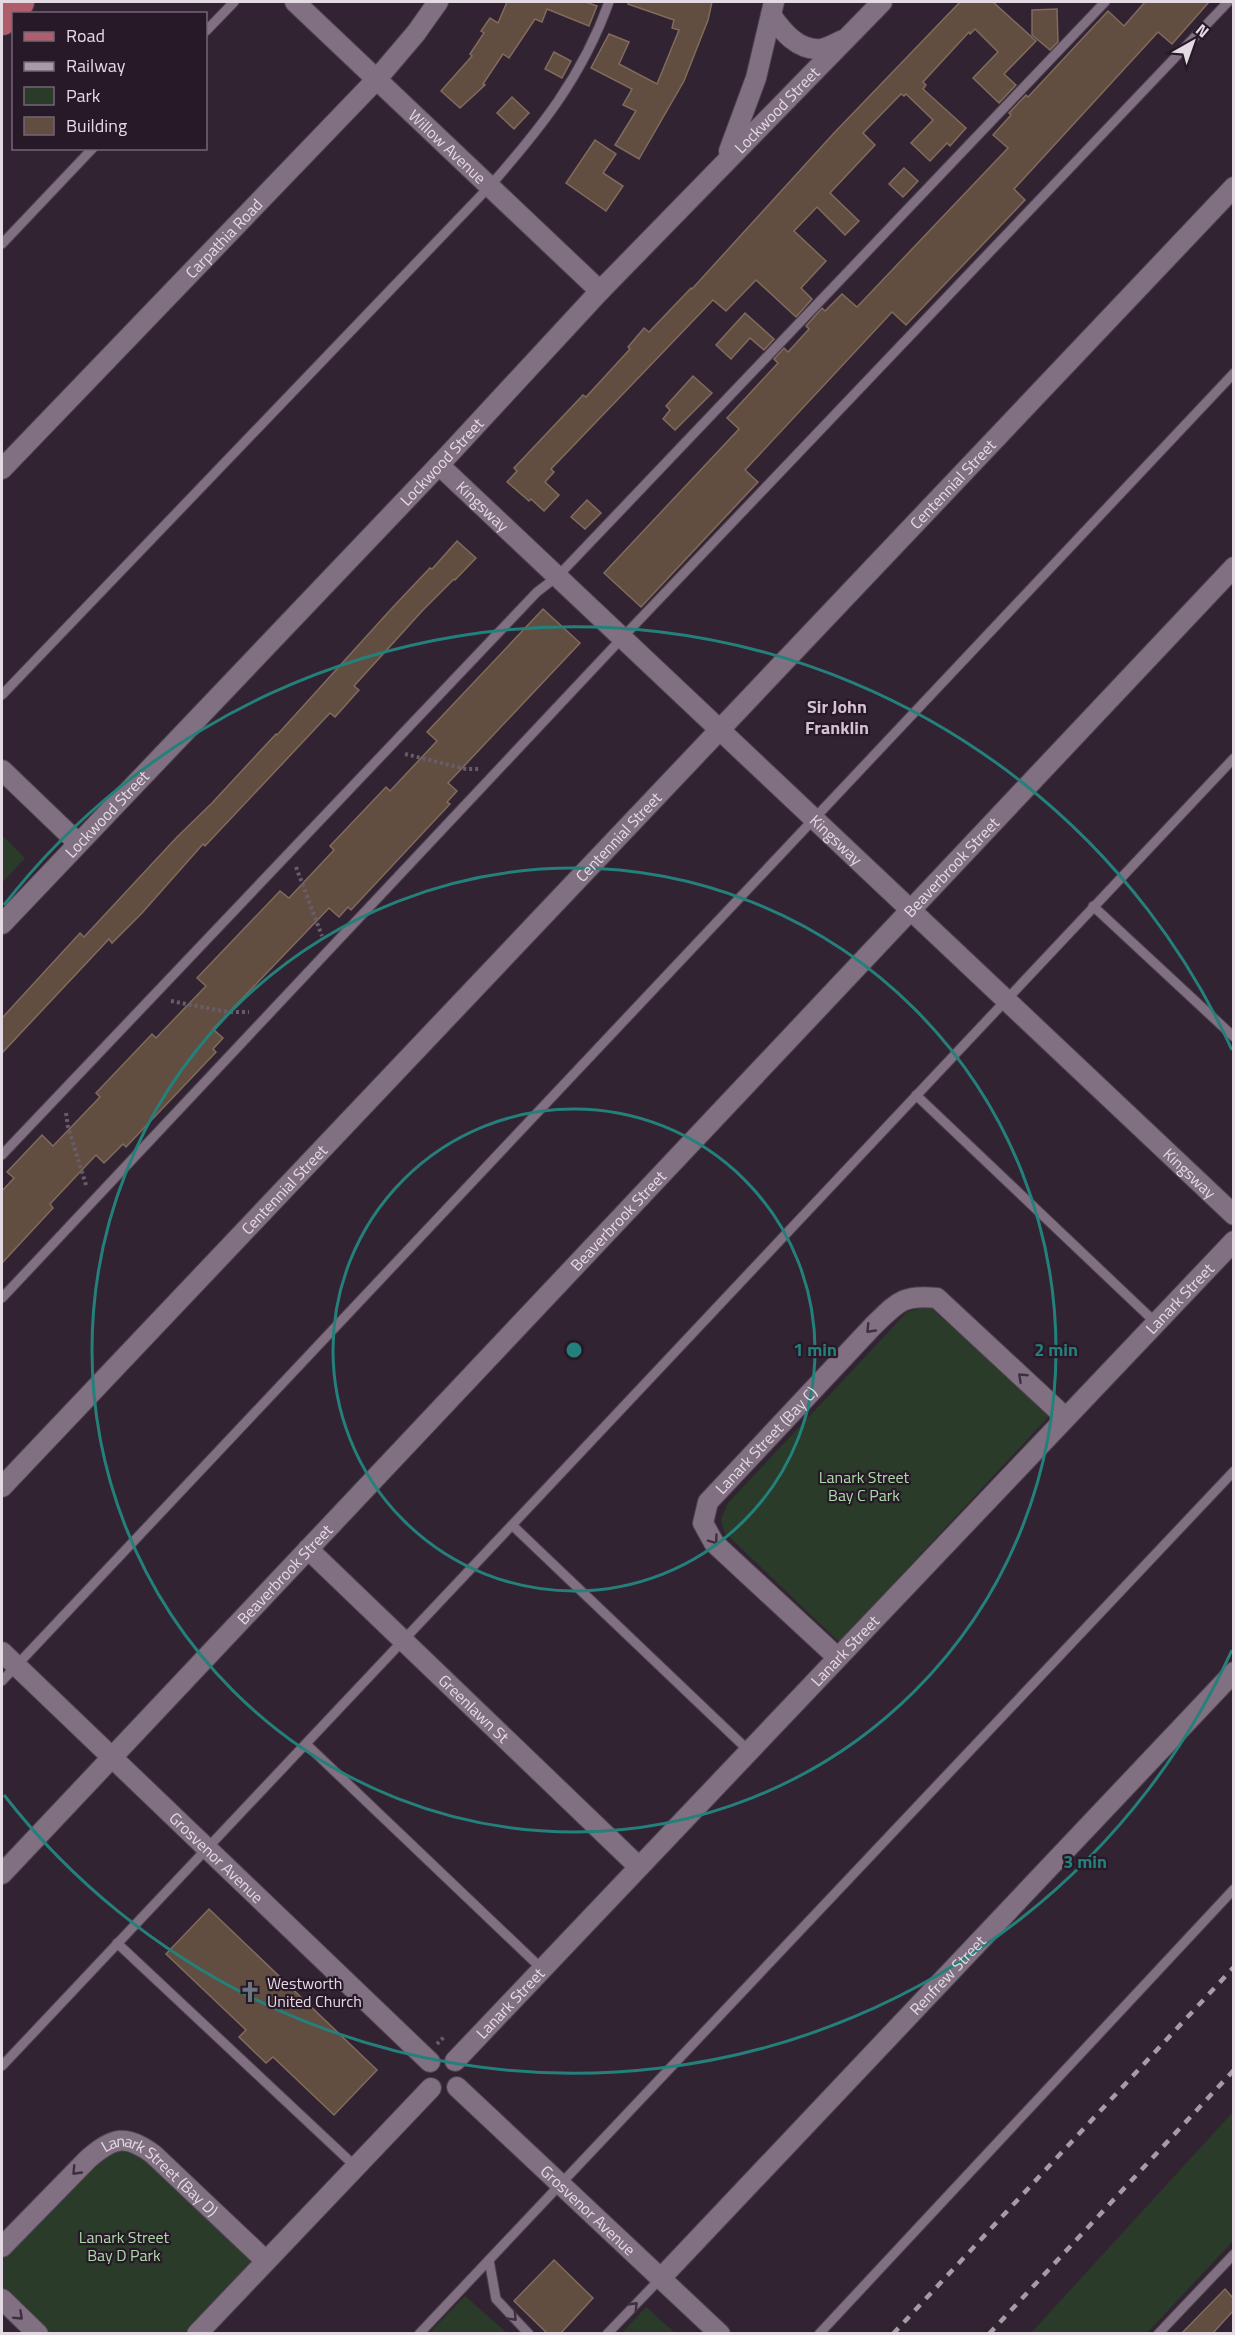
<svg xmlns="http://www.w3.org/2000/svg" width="1235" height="2335" font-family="'Titillium Web',sans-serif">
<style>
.green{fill:#2a3b29}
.building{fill:#624e41;stroke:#806b5d;stroke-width:1.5}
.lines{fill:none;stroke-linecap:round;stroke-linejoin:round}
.service-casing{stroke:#4e424f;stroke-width:11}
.minor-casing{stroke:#4e424f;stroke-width:22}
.primary-casing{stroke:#4e424f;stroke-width:34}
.path{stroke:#695c69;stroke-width:4;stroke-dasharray:3 3;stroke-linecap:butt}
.service{stroke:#817081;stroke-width:9}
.minor{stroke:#817081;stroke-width:20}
.primary{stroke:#b05d6c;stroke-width:32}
.rail{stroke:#a79ba7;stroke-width:4.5;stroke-dasharray:8 8;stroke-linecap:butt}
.oneway{stroke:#3e2f3e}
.ring{fill:none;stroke:#24807a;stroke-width:3}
.labels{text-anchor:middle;stroke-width:4.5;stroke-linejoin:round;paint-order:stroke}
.street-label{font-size:16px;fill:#e4dae4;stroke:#281928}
.park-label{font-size:16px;fill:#abdca8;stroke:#281928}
.poi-label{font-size:16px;fill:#e4dae4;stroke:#281928;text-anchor:start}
.neighbourhood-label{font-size:18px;font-weight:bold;fill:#d4c1d4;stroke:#281928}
.centre{fill:#24807a;stroke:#281928;stroke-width:3}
.ring-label{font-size:18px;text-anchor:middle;font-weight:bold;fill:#24807a;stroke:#281928;stroke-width:4.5;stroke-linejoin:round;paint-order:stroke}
</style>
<rect width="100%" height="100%" fill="#322332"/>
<!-- green -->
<g class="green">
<polygon points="2,835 25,858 2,883"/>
<polygon points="922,1308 932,1309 1051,1414 839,1642 724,1532 721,1519 728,1503 907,1312"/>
<polygon points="1233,2112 1233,2241 1147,2333 1031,2333"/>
<polygon points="121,2139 266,2261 197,2333 38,2333 2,2299 2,2247"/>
<polygon points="465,2296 507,2333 429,2333"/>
<polygon points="646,2307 675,2333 622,2333"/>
</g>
<!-- building -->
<g class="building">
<polygon points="507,2 586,2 597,6 589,26 547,9 542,22 535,19 509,58 503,54 483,84 485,85 460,108 441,91 472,56 470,54 484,33 481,31 490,18 498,23"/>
<polygon points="629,2 712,2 708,20 684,81 639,159 615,145 636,111 623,105 632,89 591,68 609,34 629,42 619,64 657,84 679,30 672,28 674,20 628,4"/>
<polygon points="960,2 993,2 1036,41 1004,74 1016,85 999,103 973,78 998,52 975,29 970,34 969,32 923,82 926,85 923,89 966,128 950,146 947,143 930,161 911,143 933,120 906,94 904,96 901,94 863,133 875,145 830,193 859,221 845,235 817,207 794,231 826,261 801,288 812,299 796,317 756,280 726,311 713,300 551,469 554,472 545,482 559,495 544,511 531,499 529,501 507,482 517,471 514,468 583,395 586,397 630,349 628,347 644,328 649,332 691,288 692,289 834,133"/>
<polygon points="1145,2 1209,2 1172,44 1158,32 1014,189 1025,200 906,325 892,312 745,470 758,482 641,607 604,573 739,429 727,418 778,363 774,359 784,348 788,352 809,329 806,326 822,308 825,311 842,294 857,307 1008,148 993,135 1011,115 1009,113 1026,95 1028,97 1108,11 1124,26"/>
<polygon points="1057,9 1058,42 1050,50 1032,35 1032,10"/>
<polygon points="554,52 571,61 562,78 545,69"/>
<polygon points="512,97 529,113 514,129 497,113"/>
<polygon points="595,140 616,154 603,173 623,186 606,211 566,183"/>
<polygon points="904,168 918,181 903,197 889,184"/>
<polygon points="745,313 774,339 764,350 750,338 731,359 716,345"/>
<polygon points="693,376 712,393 675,430 663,419 670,410 666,406"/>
<polygon points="587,500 601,513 585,529 571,517"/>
<polygon points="457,541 476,558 455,580 454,579 423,610 354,686 359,690 335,717 330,713 205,846 203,844 142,913 112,943 109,939 2,1053 2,1018 80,933 84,937 177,837 212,803 276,734 277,735 393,607 430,568 432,569"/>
<polygon points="543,609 580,643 448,783 457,791 447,802 450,804 351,910 348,907 339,917 329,908 213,1029 223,1038 213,1049 216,1052 126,1147 123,1144 104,1163 96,1155 50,1204 53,1208 2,1263 2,1191 14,1178 7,1172 42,1135 53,1146 100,1097 96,1093 152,1034 156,1038 206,986 197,978 280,891 289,898 334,850 330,846 386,787 390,791 437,741 427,732"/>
<polygon points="209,1909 377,2070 334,2115 273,2057 266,2063 239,2037 246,2030 166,1954"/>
<polygon points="554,2260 593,2298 560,2334 548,2334 514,2301"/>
<polygon points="1225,2289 1233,2298 1233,2311 1212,2334 1181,2334"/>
</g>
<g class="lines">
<defs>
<g id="service">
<polyline points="206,31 234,2"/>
<polyline points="2,244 93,148"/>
<path d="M2,695L489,187C541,128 582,77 609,2"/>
<polyline points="1093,906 1234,1037"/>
<polyline points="916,1095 1155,1322"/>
<polyline points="2,1155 537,592 558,576 1105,2"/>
<polyline points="2,1298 623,637 1228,2"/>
<polyline points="2,1681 1234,373"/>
<polyline points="306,1744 542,1969"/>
<polyline points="748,1750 512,1525 1234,758"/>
<polyline points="117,1943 356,2167"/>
<polyline points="2,2066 512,1525"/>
<polyline points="489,2260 496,2299 529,2334"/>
<polyline points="419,2334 1234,1471"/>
<polyline points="607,2334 661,2278"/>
<polyline points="819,2334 1234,1889"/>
<polyline points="1158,2334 1234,2254"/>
</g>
<g id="minor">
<path id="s1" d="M295,2L600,291"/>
<path d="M771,15C782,31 798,51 821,49C828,48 836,43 843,40"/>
<polyline points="729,151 756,78 774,2"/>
<path id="s2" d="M439,465L1234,1215"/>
<path id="s3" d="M2,469L376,80L416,33L438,2"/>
<polyline points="2,770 78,843"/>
<path id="s4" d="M2,924L439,465L600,291L882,2"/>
<path id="s5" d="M2,1487L1234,187"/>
<path id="s6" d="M308,1549L639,1867"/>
<path id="s7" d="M2,1652L430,2062"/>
<path id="s8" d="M837,1657L714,1543L703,1523L708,1502L873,1326C897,1303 902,1294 937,1298L1065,1417"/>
<path id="s9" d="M2,1874L1234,567"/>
<path id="s10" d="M455,2061L1234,1241"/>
<path id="s11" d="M457,2087L720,2334"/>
<path id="s12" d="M2,2247L88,2159C113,2137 126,2134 153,2154L266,2261"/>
<path id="s13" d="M661,2278L1234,1672"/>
<polyline points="2,2299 38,2334"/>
<polyline points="197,2334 431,2088"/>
</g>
<polyline id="primary" points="2,19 18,2"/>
</defs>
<!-- service casing -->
<use href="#service" class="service-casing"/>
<!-- minor casing -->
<use href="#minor" class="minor-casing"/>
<!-- primary casing -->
<use href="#primary" class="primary-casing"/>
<!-- path -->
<g class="path">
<polyline points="405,754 466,769 480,769"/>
<polyline points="296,867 322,936"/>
<polyline points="171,1001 228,1012 249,1012"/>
<polyline points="66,1113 68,1127 86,1185"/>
<polyline points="437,2044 445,2036"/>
</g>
<!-- service -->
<use href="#service" class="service"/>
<!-- minor -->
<use href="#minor" class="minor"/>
<!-- primary -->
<use href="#primary" class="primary"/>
<!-- rail -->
<g class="rail">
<polyline points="893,2334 1234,1967"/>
<polyline points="989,2334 1234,2070"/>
</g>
</g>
<!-- one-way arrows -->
<defs><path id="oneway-chevron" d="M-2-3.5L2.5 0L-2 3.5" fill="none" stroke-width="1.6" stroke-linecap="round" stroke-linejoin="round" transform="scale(1.5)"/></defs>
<g class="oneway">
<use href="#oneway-chevron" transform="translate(870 1329) rotate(134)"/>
<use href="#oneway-chevron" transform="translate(1022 1377) rotate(-137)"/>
<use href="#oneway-chevron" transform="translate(714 1540) rotate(54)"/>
<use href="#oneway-chevron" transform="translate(76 2171) rotate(134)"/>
<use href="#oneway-chevron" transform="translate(634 2306) rotate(-46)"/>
<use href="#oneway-chevron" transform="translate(19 2316) rotate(43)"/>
<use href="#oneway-chevron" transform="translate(513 2317) rotate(46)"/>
</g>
<!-- distance rings -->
<g class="ring">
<circle cx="574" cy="1350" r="241"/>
<circle cx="574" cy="1350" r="482"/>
<path d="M1232 1650A723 723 0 0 1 4 1795M4 905A723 723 0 0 1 1232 1050"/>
</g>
<!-- icons -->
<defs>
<symbol id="church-bare" viewBox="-9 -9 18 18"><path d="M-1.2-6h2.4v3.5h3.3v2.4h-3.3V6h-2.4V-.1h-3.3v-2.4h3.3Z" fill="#6b7280" stroke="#281928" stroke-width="2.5" paint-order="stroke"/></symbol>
</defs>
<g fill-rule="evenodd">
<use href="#church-bare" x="235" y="1977" width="30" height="30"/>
</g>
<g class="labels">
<!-- street labels -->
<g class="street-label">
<text dy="6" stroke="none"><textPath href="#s4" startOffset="1124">Lockwood Street</textPath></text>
<text dy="6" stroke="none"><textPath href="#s1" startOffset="210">Willow Avenue</textPath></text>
<text dy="6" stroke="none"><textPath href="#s3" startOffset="320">Carpathia Road</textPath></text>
<text dy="6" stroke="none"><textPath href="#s4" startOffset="638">Lockwood Street</textPath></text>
<text dy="6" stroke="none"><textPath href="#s5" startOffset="1382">Centennial Street</textPath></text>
<text dy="6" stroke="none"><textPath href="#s2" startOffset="60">Kingsway</textPath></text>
<text dy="6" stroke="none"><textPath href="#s4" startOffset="152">Lockwood Street</textPath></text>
<text dy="6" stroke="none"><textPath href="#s5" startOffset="896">Centennial Street</textPath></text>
<text dy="6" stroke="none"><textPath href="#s2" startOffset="546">Kingsway</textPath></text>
<text dy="6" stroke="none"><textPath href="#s9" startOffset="1384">Beaverbrook Street</textPath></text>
<text dy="6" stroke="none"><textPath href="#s2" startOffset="1032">Kingsway</textPath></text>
<text dy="6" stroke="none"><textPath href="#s5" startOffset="410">Centennial Street</textPath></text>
<text dy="6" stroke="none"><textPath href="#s9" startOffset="898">Beaverbrook Street</textPath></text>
<text dy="6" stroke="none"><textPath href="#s10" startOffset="1052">Lanark Street</textPath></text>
<text dy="6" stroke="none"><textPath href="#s8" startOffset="297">Lanark Street (Bay C)</textPath></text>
<text dy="6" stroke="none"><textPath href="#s9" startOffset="412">Beaverbrook Street</textPath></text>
<text dy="6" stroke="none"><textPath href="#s10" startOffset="566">Lanark Street</textPath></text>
<text dy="6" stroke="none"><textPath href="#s6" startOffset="230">Greenlawn St</textPath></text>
<text dy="6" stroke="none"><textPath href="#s7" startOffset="297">Grosvenor Avenue</textPath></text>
<text dy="6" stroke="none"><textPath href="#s13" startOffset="417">Renfrew Street</textPath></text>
<text dy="6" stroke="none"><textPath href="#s10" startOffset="80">Lanark Street</textPath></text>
<text dy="6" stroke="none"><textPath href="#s12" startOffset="212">Lanark Street (Bay D)</textPath></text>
<text dy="6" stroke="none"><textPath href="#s11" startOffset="180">Grosvenor Avenue</textPath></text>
</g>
<!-- park labels -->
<g class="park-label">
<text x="864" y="1483">Lanark Street<tspan x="864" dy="18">Bay C Park</tspan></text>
<text x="124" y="2243">Lanark Street<tspan x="124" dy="18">Bay D Park</tspan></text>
</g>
<!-- poi labels -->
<g class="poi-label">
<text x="267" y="1989">Westworth<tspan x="267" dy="18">United Church</tspan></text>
</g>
<!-- neighbourhood labels -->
<g class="neighbourhood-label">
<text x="837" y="713">Sir John<tspan x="837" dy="21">Franklin</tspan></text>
</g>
</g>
<circle cx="574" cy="1350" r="9" class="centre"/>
<g class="ring-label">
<text x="815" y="1356">1 min</text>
<text x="1056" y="1356">2 min</text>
<text x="1085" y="1868">3 min</text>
</g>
<!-- border -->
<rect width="1235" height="2335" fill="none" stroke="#e4dae4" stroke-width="6"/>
<!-- legend -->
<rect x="12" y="12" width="195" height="138" fill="#281928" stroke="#736673" stroke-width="1.5"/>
<rect x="24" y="32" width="30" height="9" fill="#b05d6c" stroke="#736673" stroke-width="1.5"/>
<text x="66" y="42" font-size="18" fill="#e4dae4">Road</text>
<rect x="24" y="62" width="30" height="9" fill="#a79ba7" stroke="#736673" stroke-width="1.5"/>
<text x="66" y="72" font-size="18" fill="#e4dae4">Railway</text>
<rect x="24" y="87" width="30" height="18" fill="#2a3b29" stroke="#736673" stroke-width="1.5"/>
<text x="66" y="102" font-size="18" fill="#e4dae4">Park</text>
<rect x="24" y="117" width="30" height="18" fill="#624e41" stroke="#736673" stroke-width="1.5"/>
<text x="66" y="132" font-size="18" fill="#e4dae4">Building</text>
<!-- north arrow -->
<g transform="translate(1193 42) rotate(40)" stroke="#281928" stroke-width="4.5" paint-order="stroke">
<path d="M0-4.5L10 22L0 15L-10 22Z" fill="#e4dae4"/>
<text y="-9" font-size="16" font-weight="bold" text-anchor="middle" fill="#e4dae4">N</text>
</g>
</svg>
